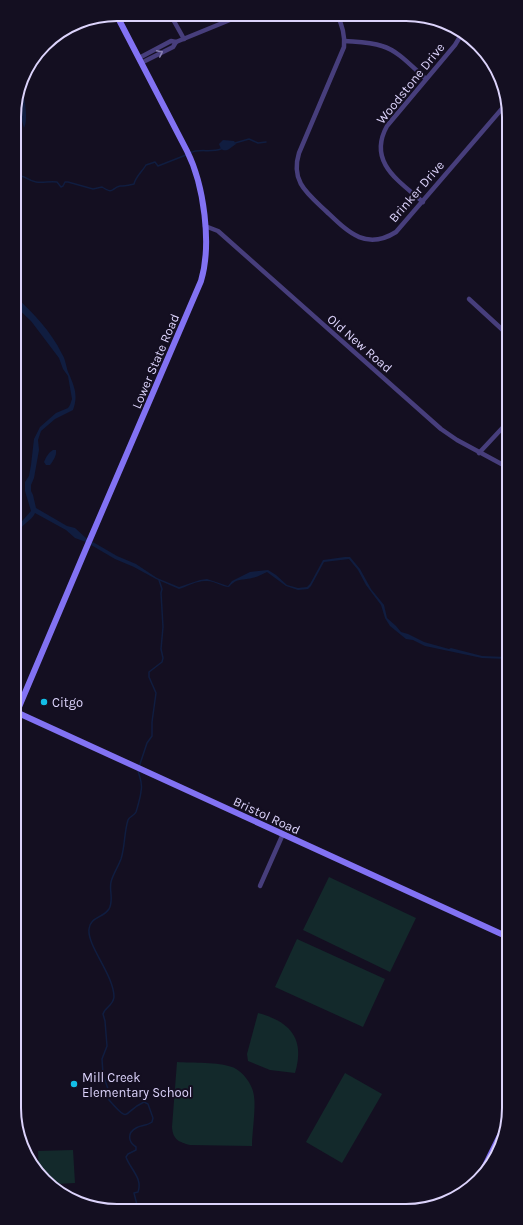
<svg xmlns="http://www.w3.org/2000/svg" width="523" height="1225" font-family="Karla,sans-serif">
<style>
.green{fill:#13292b}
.water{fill:#101d40}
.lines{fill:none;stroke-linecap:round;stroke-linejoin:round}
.stream{stroke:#101d40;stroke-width:1.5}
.street{stroke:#473e7c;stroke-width:4.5}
.secondary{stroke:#8272f3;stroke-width:6}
.oneway{stroke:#8a81b5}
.poi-dot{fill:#13bee7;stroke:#140f21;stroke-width:1.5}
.labels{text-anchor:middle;stroke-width:4;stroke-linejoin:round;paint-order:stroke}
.street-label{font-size:13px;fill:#dcd3fb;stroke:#140f21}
.poi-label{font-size:13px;fill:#dcd3fb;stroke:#140f21;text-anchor:start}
.rim{fill:none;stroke:#dcd3fb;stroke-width:2}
</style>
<rect width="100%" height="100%" fill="#140f21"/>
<!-- green -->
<g class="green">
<polygon points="329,877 416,918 390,972 303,930"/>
<polygon points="297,939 385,979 363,1027 275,987"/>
<path d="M258,1013C291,1022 305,1039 295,1073L270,1070L248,1061L247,1054Z"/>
<path d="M177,1062C192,1063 219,1062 232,1067C243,1071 253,1085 254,1096C256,1109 252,1132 252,1146L190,1145C179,1142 173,1140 172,1127Z"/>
<polygon points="345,1073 382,1094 342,1163 306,1142"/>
<path d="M73,1150L75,1183C43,1185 39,1186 38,1151Z"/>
</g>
<!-- water -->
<g class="water">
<path d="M21,85C24,94 29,120 24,128L21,117L16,118L14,121V110Z"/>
<path d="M223,140L234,141L236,144C231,147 227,153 221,149L219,144Z"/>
<polygon points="14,176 18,187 16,209 21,240 19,240 15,226"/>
<path d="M15,296C33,313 51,331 62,354C66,360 66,368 69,374C75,388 78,396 73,410L55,419L41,431L38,440L39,450L34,478L31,485V491L33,495L36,508L67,526L75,528L86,538L117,556L136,564L157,578L179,587L200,580L207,579L228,586L232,581L250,572L268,570L276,575L287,585L298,588L307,587L310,584L323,560L345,557H350L360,569L371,589L384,605L387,618L396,626L401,632L408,634L424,642L449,649L451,648L482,656L507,657V659L482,658L425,646L413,640L406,639L390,626L385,618L381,605L366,585L358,570L349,559L324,562L311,586L308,589L298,590L286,586L267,572C262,574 258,577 252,578C241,581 238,577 229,587C221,587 216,581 207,581C198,580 188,586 179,589L156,579L134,567L115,559L86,542L75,538L66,530L35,513C33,518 30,519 26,523C22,526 21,529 16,533V528L31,511L25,491V482L29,476L31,465L34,439L40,427L56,413L68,408L70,405L72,399L68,376L63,369L59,358L31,321L15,306Z"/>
<path d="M53,450H56C57,455 53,461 50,465H46L44,462C46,457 49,452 53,450Z"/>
</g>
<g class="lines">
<!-- stream -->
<g class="stream">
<polyline points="235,143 249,139 258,143 266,142"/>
<path d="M190,153C199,148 210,153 221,149"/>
<path d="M14,175C25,174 27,181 36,182C43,183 50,181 57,182L61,187L63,186L65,182H68L93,189L102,187C114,195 111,188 120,186C125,186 129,185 134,184C136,176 142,172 146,165L155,162L158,166L186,155"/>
<polyline points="139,767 147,743 152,736 152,722 156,693 149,677 149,672 162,662 163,658 161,649 163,627 161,593 162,589 159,580"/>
<path d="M138,1209L134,1193L138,1192C143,1178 130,1169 126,1157L128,1154L136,1150V1147C128,1142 127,1133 136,1128C141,1125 147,1126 152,1122L153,1118L148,1104L144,1102C122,1112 131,1125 109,1100V1092L103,1074L102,1059L107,1046L105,1021L103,1014C105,1007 113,1006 114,997C114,975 87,946 89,929C90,917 103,918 109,909C114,900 109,891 111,882C113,874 118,867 121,859C125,847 124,833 128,820C130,816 134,816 136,812C137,809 141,795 141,791C143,784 140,778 138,771"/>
</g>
<!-- street -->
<g class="street">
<polyline points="170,14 184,39"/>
<path d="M337,15C343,26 345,35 344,47L299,153C290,182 308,194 327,212C348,232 366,251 396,232L506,104"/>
<path d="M345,41C357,42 370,42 382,46C399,51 412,67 426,79"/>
<polyline points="139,58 171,41 176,42 242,15"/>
<polyline points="141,63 173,47 176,42"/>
<path d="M423,202C399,181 367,162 387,126L455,45L461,35"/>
<polyline points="205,226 218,231 441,429 457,440 507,467"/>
<polyline points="469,299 506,333"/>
<polyline points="479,453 507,423"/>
<polyline points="260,886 283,834"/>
</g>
<!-- secondary -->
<g class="secondary">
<polyline points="16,712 508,937"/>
<path d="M16,714L88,544L201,281C212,244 204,185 187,151L116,14"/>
<polyline points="479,1178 508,1119"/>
</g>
</g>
<!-- one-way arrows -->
<defs><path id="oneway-chevron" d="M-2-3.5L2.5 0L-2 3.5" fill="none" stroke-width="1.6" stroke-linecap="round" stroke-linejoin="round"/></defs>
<use class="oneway" href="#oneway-chevron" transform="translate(160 53) rotate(-27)"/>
<!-- markers -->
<g class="poi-dot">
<circle cx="44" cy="702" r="4"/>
<circle cx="74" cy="1084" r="4"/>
</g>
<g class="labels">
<!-- street labels -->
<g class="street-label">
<text transform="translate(410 83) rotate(-51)" y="5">Woodstone Drive</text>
<text transform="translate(416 191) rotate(-49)" y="5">Brinker Drive</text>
<text transform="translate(360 343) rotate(41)" y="5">Old New Road</text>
<text transform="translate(155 361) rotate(-67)" y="5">Lower State Road</text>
<text transform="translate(267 815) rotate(25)" y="5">Bristol Road</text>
</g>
<!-- poi labels -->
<g class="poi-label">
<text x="52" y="707">Citgo</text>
<text x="82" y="1082">Mill Creek<tspan x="82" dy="15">Elementary School</tspan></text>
</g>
</g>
<!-- crop -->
<path d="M0 0H523V1225H0ZM117 21H406A96 96 0 0 1 502 117V1108A96 96 0 0 1 406 1204H117A96 96 0 0 1 21 1108V117A96 96 0 0 1 117 21Z" fill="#140f21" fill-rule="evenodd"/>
<path class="rim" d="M117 21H406A96 96 0 0 1 502 117V1108A96 96 0 0 1 406 1204H117A96 96 0 0 1 21 1108V117A96 96 0 0 1 117 21Z"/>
</svg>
